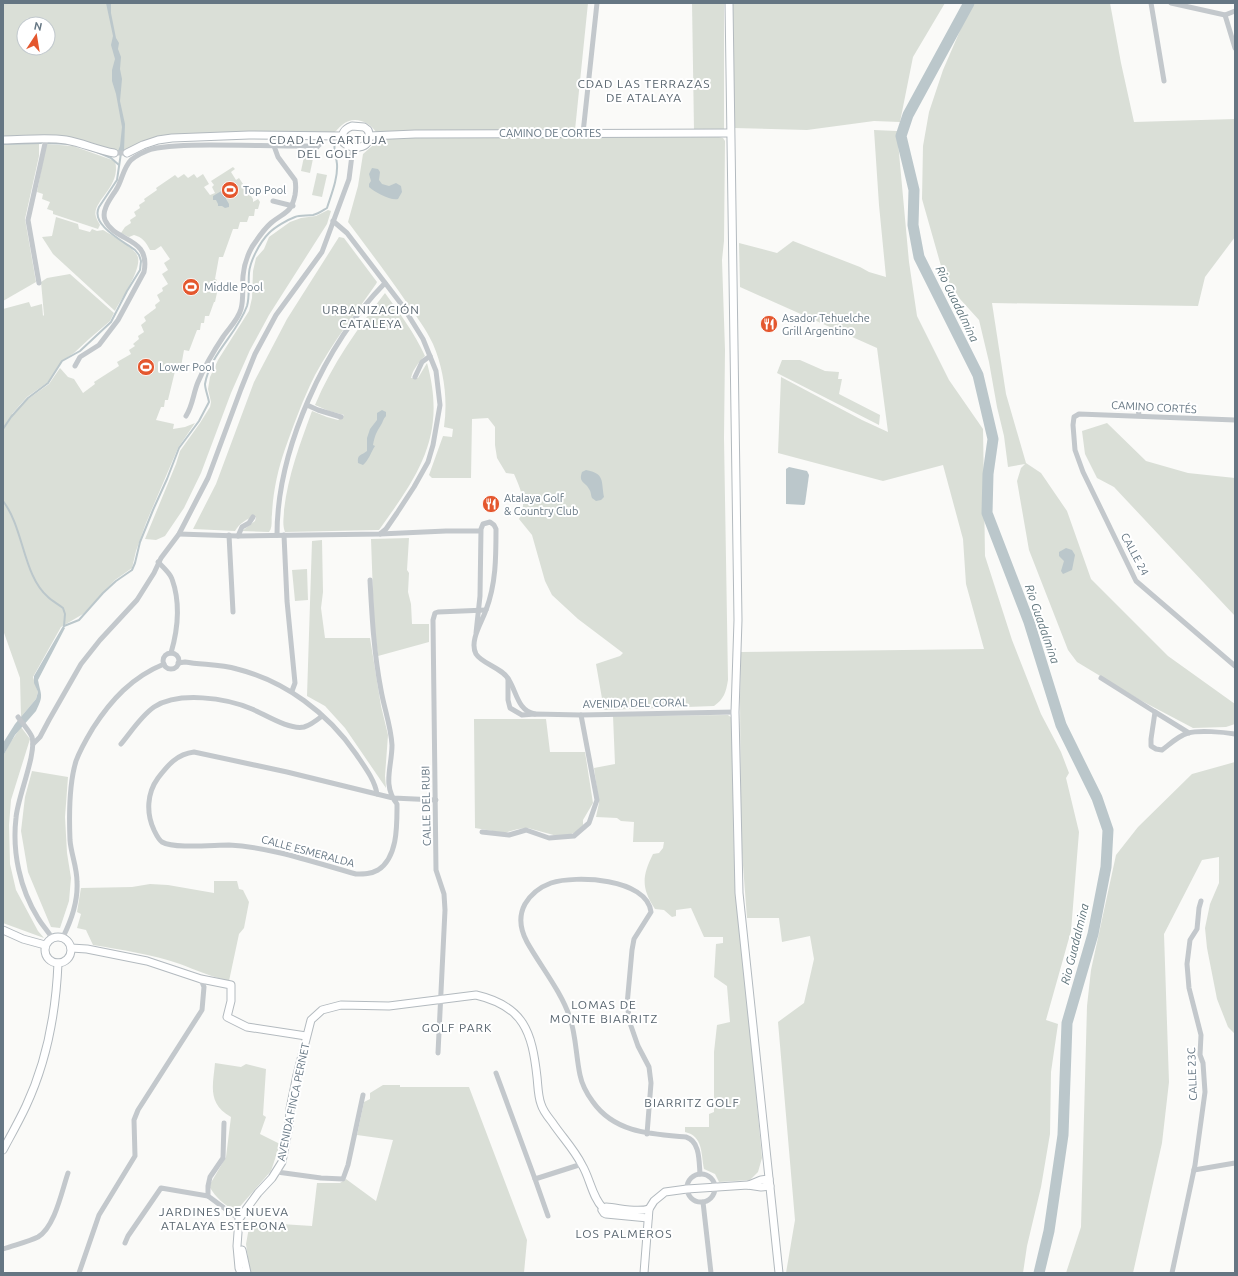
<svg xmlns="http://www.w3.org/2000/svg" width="1238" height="1276" font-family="Ubuntu,sans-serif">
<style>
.green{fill:#dadfd7;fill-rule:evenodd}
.water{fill:#bbc7cb}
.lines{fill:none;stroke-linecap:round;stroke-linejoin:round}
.stream{stroke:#bbc7cb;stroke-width:2}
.river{stroke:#bbc7cb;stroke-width:11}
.secondary-casing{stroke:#b3babf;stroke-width:9}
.street{stroke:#c3c8cc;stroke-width:5}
.secondary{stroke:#fff;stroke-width:7}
.labels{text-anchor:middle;stroke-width:4;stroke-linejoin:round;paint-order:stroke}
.street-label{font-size:11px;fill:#657683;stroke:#fff}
.poi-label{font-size:11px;fill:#657683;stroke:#fff;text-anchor:start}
.neighbourhood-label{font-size:12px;letter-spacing:1px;fill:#57646e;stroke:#fff}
.water-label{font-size:12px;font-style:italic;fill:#60757c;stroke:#fff}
</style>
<rect width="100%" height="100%" fill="#fafaf8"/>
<!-- green -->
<g class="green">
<path d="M3,3H588L575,130L376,132C369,121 353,115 342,125C338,128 337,131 332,134L161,136L124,151H118L57,136H3ZM24,24H48V48H24Z"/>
<polygon points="692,3 724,3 724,130 694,130"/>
<polygon points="733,3 945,3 913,57 900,122 874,121 807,130 734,128"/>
<polygon points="972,3 1110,3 1121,63 1134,122 1235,119 1235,237 1205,277 1198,306 992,303 1006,394 1026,463 1041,473 1067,511 1091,579 1168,656 1235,704 1235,724 1226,727 1193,728 1140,700 1077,662 1068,650 1029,550 1017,481 1021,468 1025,464 1008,467 1004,436 997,407 989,362 979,320 960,299 943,273 922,199 923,146 929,112 943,70"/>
<polygon points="874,130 897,131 909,262 917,316 949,380 983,429 985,556 1012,640 1041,714 1061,752 1069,773 1066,778 1079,832 1071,931 1046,1020 1058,1024 1051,1072 1050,1134 1041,1187 1027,1246 1023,1273 786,1273 795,1220 778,1022 804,1003 814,959 810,936 782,942 779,918 747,918 741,839 740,698 741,652 984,649 966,584 963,539 943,465 883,481 778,453 781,377 862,420 888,432 877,348 740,287 739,243 777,253 793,241 860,267 869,272 886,277 879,205"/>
<path d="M429,137H719L723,138L725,141L724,241L722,260L725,350L724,438L728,680C726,692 724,699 714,706L604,710L596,664L620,656L623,653L578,619L552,595L545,581L532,535L519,519C528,504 520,488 514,474L506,473L497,458L495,445V427L488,418L472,419L471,478H432L429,475L443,436L452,437L453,429L444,427C448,399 444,370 433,344C426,329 416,316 407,303C388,275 368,249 348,222L358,186L363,154L380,139Z"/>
<polygon points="3,143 39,143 39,156 25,219 36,282 3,301"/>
<path d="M46,144L73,146L115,161C122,187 91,201 96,217C97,220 99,223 100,225L98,229L53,214V211L47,209L50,202L42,199L43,194L37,192Z"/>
<polygon points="305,152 314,154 310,173 301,171"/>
<path d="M233,167L235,169L231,172L236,180L239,178L253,199V202L258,199L260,202L258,209H255L254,216H249L247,222H240L238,229H233L223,257H219L215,279L217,280L216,287L218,288L215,302H214L209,316H205L204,323H201L200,330H197L189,351L184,350L180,372L175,371L168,400H165L164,407H161L156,420L174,424L173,429L185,427L195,423L178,448L146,523L136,551L132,568L115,580L83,614L61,627L33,677L38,692L36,699L21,717L20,678L3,630V309L29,302L31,307L42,304L43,316L44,315L41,282L47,278L70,274L114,313L110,321L89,339L74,353L62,361L48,382L27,397L12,414L13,415L28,399L49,384L60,368L68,377L74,379L83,393L95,384L94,382L119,366L117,362L131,354L129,350L135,346L133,344L139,339L138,336L144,332L141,325L146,321L144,317L156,308L155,305L160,301L157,295L163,291L162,288L168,284L162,274L168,270L164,263L170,259L161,246L155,250H150C146,242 142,237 134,235L129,237L121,233L125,227L131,223L130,220L136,216L134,212L140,208L139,205L145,201L144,199L157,190L156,188L175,175L178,178L184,174L188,178L194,174L197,178L203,174L209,184L204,187L210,195L215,193L212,187L214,185L211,181Z"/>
<polygon points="317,173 327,175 322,197 312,195"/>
<polygon points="328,210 331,211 327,224 269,315 250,350 231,393 201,473 184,508 165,536 156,540 145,539 176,464 180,451 200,423 210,407 211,402 208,389 210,377 218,360 249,311 252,298 253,271 256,258 264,249 269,237 290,222 301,218 316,216"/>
<path d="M56,217L78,224L79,229L90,232L92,229L97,231L103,230C110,234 134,248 137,255C144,267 121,299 115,311L53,254L42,237L52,236Z"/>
<path d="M339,237L344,238L377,282L376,284C355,314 332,343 315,375C303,399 294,424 285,449C278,469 273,492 272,514C271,520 273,527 269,532L242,531L255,521L256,517C248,517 239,524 235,531L193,529L216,484L254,382L287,319Z"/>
<path d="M385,293C400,314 414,332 425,356C419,362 413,369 411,378H418L427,363C447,435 419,474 379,530L285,532C282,524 284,518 284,510C288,475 300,444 312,411L327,417L338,420L344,415L329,411L315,405C332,364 358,328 385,293Z"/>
<polygon points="782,360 800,360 825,371 839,372 838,379 842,379 839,394 880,415 879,425 777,373"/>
<polygon points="1107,423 1146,461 1188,473 1235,478 1235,616 1114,487 1097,478 1085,454 1082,431"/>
<polygon points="409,538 407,570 409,573 408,592 411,604 412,624 429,624 429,642 378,656 374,623 371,539"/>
<polygon points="322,540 323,592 321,608 325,638 370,638 381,706 388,735 385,776 386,788 345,728 325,706 307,696 312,541"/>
<polygon points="307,569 308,600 295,601 292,570"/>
<path d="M728,715L732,718L734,856L762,1158L758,1172L750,1180L719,1182L715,1174L704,1169C701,1153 703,1136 685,1132V1127H709V1114L714,1112V1052L717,1025L730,1022L727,986L714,977L716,944L723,943V937H704L691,908L676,910V916L672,917L664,910L655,909C641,888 642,876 653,854L659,853L663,848L664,842H633L634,822L621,821L617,818L596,817L599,803L594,768L615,764L613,716Z"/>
<polygon points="474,719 546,719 550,752 585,752 593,803 583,820 583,825 576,832 567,836 557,836 528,828 518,829 504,833 475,828"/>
<polygon points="21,727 30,739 11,800 9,825 10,864 16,890 38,931 44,938 3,923 3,756 10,743"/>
<polygon points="1235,762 1235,1034 1228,1027 1217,999 1207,948 1205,928 1210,904 1219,883 1219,857 1202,860 1164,934 1169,1082 1162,1143 1133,1273 1066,1273 1081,1227 1087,1006 1091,970 1116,855 1138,827 1192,774"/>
<polygon points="32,771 68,777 65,817 67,853 71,878 69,901 60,928 51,927 28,872 21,831 25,797"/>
<path d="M214,881H237L239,889L243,890L249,902L244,928L239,934L229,981C212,977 196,970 180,964C151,954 122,950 93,945L86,930L77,928L81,914L77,912L81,888L132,887L150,884L168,885L214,893Z"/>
<path d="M215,1063L241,1067L246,1064L266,1069L263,1115L266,1117L260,1134L280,1144L271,1171L236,1211C224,1205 216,1198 209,1186L226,1157L231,1117C207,1103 213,1086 215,1063Z"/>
<polygon points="383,1085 400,1085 400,1087 469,1087 527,1240 524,1273 250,1273 246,1244 250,1222 312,1226 317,1183 340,1183 346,1179 376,1201 393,1140 357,1135 364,1102 370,1099 370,1093"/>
</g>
<!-- water -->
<g class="water">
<polygon points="106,3 111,3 111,13 116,38 119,43 118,49 121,57 120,69 122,79 120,101 125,124 124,151 118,151 120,146 122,127 116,94 112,81 112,70 115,59 111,45 113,36"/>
<path d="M372,168L378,169L380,172L379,180L382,184L389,186L396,183L401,186L402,192L398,199C391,201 374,192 369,187V184L371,181L369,174Z"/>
<polygon points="223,190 226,195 226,199 229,204 229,207 225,208 222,206 218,206 218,204 216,200 213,200 213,196"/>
<path d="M382,410L386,412V416C383,419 383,422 381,425C376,433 375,435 373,445L375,446C371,452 369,460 363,465L358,463C357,454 361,456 367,451V438L370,429L377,420V413Z"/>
<polygon points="789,467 807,471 809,475 805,504 804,505 786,504 786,469"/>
<path d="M586,470C605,474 601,480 604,497L601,500L596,501L592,498C591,496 591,491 589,489C586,482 578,483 582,472Z"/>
<polygon points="1066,548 1072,550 1075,555 1072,570 1063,574 1061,571 1064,561 1059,556 1059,552"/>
<path d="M63,626L65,628L38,680C41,696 44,695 36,711L15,735L3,756V743L15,724L36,699L38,692L34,683V676Z"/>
</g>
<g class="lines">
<!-- stream -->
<g class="stream">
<polyline points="47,143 70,144"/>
<polyline points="3,144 41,143"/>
<polyline points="97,152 111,158 119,165"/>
<path d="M3,429L11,417L28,398L48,383L62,361L80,351L111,322L127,291L140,270L141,261L139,255L135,250C123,241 90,225 99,207L117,180L121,153"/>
<path d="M3,501C24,528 23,576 48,597C52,601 58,604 63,608L65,614L64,626"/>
<path d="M64,626L79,620L103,593L116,581L132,570L135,563L140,542L153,510L167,479L179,448L199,421L209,402C208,396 205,389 205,384C210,354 237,334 247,306C250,296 248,284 249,273C250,261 260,242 269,233C275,227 287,220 295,217C300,215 307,216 313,215C318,214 322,211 327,208C331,195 338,179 337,164C336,154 333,153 335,142"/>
</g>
<!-- river -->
<polyline class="river" points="969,3 908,115 901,136 914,190 913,225 919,257 978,375 993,439 988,474 987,513 1029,622 1061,725 1097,798 1108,830 1106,867 1093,934 1067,1023 1063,1135 1049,1231 1039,1273"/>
<defs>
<g id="secondary">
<polyline points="729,3 738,620 735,712 739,893 779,1273"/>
<path d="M352,126L364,127L368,130C375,148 353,152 343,142C341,133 344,129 352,126Z"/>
<polyline points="369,136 415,134 730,133"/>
<path d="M3,140C24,140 45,137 66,140C83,143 97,150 114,153"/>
<polyline points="127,153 143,145 158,140 172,138 249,135 342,136"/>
<polyline points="3,930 23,939 45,945"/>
<circle cx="58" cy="950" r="13"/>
<polyline points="71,948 87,949 147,961 201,979 231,985 231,1001 227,1017 247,1027 306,1036"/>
<path d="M3,1150C11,1135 19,1121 26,1106C47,1061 56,1012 58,963"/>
<polyline points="749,1185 761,1180 769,1179"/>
<path d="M648,1218L606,1214L604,1213L602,1210L606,1207C620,1208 636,1213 649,1209"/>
<polyline points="242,1250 247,1273"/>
<path d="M241,1273L239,1268L237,1246L239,1219L258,1193L272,1178L282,1162L289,1126L290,1109L297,1075L311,1020L322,1010L341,1005L389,1006L476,995C524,1006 532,1032 537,1077C538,1086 538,1096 541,1104C543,1111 548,1117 552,1122C562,1137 574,1149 582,1165C590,1178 592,1197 603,1208"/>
<polyline points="644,1273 649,1209 654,1201 665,1192 687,1189 748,1185 761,1187 770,1186"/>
</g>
</defs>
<!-- secondary casing -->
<use href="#secondary" class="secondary-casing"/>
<!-- street -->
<g class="street">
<polyline points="1151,3 1164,81"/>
<polyline points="1171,3 1225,15"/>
<polyline points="1235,11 1225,15 1235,48"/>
<polyline points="583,133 597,3"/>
<polyline points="114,153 127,153"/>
<polyline points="273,201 293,206"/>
<polyline points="39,283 28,220 46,139"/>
<path d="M75,366L80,357L99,345L118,320L144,272C151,236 115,243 105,220C101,210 111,198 116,190C122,181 123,168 131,160C136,156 146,151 152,149C171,145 191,145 210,145C243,145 276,146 310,146L316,148L320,144L321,137"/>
<polyline points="415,377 422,362 430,356"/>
<polyline points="307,405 318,410 341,417"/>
<polyline points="1138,409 1139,415"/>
<path d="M186,416C193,405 193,394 198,382C204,368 215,349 223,337C229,328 238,320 241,309C244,298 242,287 243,276C244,265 247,256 252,247C258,238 263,230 271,223C284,212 291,214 295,195C296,189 296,185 295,180L278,157L274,146"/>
<polyline points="1235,420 1079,414 1074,417 1073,425 1075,450 1083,472 1136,581 1235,666"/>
<polyline points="179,534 238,536 380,534 386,529 397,513 414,487 428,462 433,445 440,405 436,371 423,339 402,305 347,233 333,221"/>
<polyline points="380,534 446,531 480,531"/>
<polyline points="229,535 233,612"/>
<path d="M277,535C277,449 325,344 385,283"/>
<polyline points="284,535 287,601 295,683 292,691"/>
<polyline points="238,536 242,527 249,523 253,517"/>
<path d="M158,562C163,567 170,573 172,579C181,604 178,629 171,653"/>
<path d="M370,580C372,618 374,653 381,690C384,708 391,726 392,745C392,767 382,785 397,804C397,825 398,857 378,870C371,874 364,874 356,874C316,863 271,847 229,845C213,845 174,849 162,842C158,839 156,834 154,830C146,813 147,793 158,778C168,765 177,754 194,752L287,772L393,798L436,800"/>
<path d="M476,633L480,596L481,529L483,524L490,522L494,525L496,529C496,557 496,584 486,610C482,622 469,641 476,654C482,664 503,668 509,680C517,693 518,711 535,714"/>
<circle cx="171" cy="661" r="8"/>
<path d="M178,663L185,662C202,665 220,664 237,669C285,681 328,713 356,754C364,766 375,780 377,794"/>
<polyline points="1101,678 1155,712"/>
<polyline points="508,679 508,700 510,708 522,715 535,714 581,715 735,712"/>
<path d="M18,717C22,723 29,730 32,737C37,753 17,799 16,818C12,852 20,889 38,918C42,925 48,931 52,938"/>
<path d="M1189,733L1155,712L1151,739V746L1156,749L1162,750C1170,744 1178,736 1188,733C1199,730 1223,732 1235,734"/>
<polyline points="33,744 40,737 49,720 81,664 100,640 137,600 154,573 161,558 179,534 208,478 241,389 255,354 276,315 322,252 349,179 353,147"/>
<path d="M121,744C131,732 141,716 154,707C179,691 226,698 252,709C266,715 289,730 304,727C311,725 317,720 322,716"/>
<polyline points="482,832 509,835 526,830 549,838 574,836 589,823 597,800 581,715"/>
<path d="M63,937C71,921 78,900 77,882C77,867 71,854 70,840C69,816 69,784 76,761C80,750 87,738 93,728C111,700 132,677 164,664"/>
<polyline points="438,1053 445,910 444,894 436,870 433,620 435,613 438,612 486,610"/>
<polyline points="496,1073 535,1179 582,1164"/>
<polyline points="224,1123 223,1158 210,1177 208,1186 208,1196 239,1219"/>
<path d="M647,1134L651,1083L649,1067L638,1046L631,1026L627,1005L632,950L634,939L651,912C647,878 575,875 551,883C540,887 531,894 525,904C518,917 520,929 527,942C541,967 561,991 570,1018C576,1035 576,1057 580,1075C582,1085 587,1094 593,1102C615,1133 651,1134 686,1137C700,1141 699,1161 700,1174"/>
<polyline points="1194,1170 1235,1163"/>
<polyline points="277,1172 321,1178 343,1179 348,1165 363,1095"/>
<circle cx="701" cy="1188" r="14"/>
<polyline points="535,1179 548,1216"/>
<polyline points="703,1202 711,1273"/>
<polyline points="125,1243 128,1236 161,1188 208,1196"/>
<path d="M3,1249C14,1245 28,1242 38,1237C55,1227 62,1190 68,1173"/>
<polyline points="79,1273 99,1215 135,1156 134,1120 138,1110 202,1010 204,987 201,979"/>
<polyline points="1172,1273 1195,1165 1205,1092 1203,1063 1200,1055 1201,1035 1189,988 1187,964 1190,940 1197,929 1199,908 1201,901"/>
</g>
<!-- secondary -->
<use href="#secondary" class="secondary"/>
</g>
<!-- icons -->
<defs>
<symbol id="stadium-disc" viewBox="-11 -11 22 22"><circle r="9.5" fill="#e4572e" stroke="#fff"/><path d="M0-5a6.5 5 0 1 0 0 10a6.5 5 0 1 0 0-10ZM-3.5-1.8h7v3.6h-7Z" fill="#fff"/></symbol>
<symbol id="restaurant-disc" viewBox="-11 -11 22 22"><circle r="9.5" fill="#e4572e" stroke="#fff"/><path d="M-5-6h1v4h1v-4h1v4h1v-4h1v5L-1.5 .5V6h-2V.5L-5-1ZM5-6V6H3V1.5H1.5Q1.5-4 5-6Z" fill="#fff"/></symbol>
</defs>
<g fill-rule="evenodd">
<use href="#stadium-disc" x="220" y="180" width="20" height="20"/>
<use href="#stadium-disc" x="181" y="277" width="20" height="20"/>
<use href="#restaurant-disc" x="759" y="314" width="20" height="20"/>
<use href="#stadium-disc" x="136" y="357" width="20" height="20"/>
<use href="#restaurant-disc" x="481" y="494" width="20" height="20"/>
</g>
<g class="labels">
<!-- street labels -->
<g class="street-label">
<text x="550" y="137">CAMINO DE CORTES</text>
<text transform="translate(1154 407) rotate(3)" y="4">CAMINO CORTÉS</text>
<text transform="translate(1135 554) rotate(62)" y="4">CALLE 24</text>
<text transform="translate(635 703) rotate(-1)" y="4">AVENIDA DEL CORAL</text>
<text transform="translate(426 806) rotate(-91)" y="4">CALLE DEL RUBI</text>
<text transform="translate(308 851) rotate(15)" y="4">CALLE ESMERALDA</text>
<text transform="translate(1192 1074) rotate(-92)" y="4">CALLE 23C</text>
<text transform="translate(293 1102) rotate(-78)" y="4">AVENIDA FINCA PERNET</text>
</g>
<!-- poi labels -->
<g class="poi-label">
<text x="243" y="194">Top Pool</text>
<text x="204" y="291">Middle Pool</text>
<text x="782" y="322">Asador Tehuelche<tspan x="782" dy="13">Grill Argentino</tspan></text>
<text x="159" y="371">Lower Pool</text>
<text x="504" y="502">Atalaya Golf<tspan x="504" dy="13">&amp; Country Club</tspan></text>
</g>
<!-- neighbourhood labels -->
<g class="neighbourhood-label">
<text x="644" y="88">CDAD LAS TERRAZAS<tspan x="644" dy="14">DE ATALAYA</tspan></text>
<text x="328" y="144">CDAD LA CARTUJA<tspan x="328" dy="14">DEL GOLF</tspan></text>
<text x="371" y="314">URBANIZACIÓN<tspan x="371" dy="14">CATALEYA</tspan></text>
<text x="604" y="1009">LOMAS DE<tspan x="604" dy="14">MONTE BIARRITZ</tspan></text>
<text x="457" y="1032">GOLF PARK</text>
<text x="692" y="1107">BIARRITZ GOLF</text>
<text x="224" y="1216">JARDINES DE NUEVA<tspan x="224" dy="14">ATALAYA ESTEPONA</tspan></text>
<text x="624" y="1238">LOS PALMEROS</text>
</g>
<!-- water labels -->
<g class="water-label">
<text transform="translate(957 304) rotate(64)" y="4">Rio Guadalmina</text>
<text transform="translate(1042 624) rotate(71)" y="4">Rio Guadalmina</text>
<text transform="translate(1075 944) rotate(-76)" y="4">Rio Guadalmina</text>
</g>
</g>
<!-- border -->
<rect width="1238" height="1276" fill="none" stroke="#657683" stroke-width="8"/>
<!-- north arrow -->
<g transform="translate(36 36) rotate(12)"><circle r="19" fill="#ffffff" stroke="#c1c8cd"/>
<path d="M0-3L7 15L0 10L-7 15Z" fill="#e4572e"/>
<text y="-6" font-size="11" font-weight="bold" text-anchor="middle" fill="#657683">N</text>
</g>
</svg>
